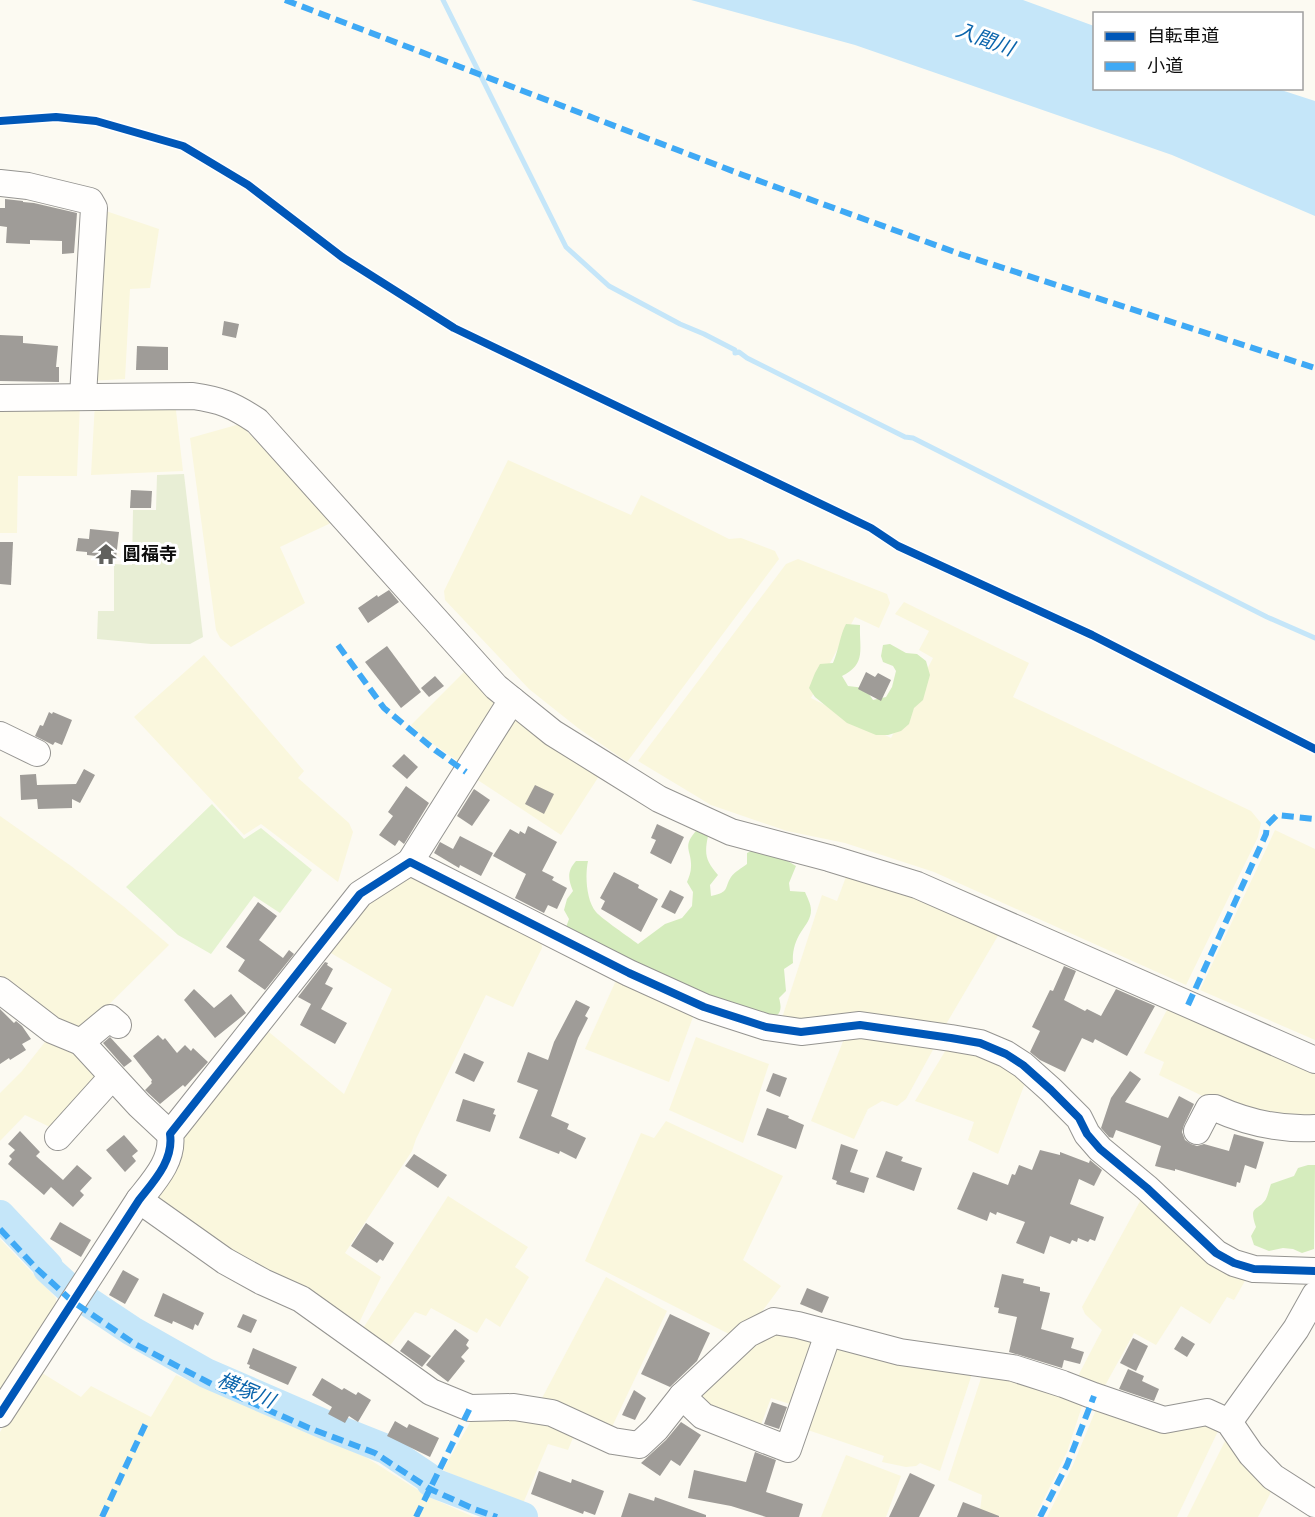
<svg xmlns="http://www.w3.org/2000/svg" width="1315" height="1517" font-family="'Crimson Pro','Noto Sans JP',serif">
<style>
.farmland{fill:#faf7dd}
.green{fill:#e5f3d0}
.forest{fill:#d5ecbd}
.cemetery{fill:#e8eed5}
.water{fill:#c5e6f9}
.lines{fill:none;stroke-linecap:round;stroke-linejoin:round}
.stream{stroke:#c5e6f9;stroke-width:5}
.river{stroke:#c5e6f9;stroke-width:30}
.building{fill:#9f9c98}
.minor-casing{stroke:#959491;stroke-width:28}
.minor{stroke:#fffefd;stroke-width:26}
.quiet{stroke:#3fa9f5;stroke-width:6;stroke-dasharray:12 6;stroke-linecap:butt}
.cycleway-casing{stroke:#fff;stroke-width:11}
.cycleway{stroke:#0057b8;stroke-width:8}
.labels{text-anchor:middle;stroke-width:6;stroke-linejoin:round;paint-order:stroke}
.poi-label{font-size:18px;font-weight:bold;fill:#0e0e0e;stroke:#fff;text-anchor:start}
.water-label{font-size:20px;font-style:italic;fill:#0b65ac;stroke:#fff}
</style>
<rect width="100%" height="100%" fill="#fcfaf2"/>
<!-- farmland -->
<g class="farmland">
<polygon points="103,210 159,229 150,288 130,289 125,379 89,381"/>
<polygon points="95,402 175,402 183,471 91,475"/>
<polygon points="0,404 80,404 77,476 18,476 17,533 0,533"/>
<polygon points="240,424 333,522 280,547 305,603 231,647 220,638 216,630 190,438"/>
<polygon points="508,460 631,515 641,495 729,539 741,538 775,551 779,559 627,762 578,728 529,689 445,600 444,591"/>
<polygon points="798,559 887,594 890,603 879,628 855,617 811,698 891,738 933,658 919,650 929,631 895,614 904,602 1029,663 1013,697 1251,811 1261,823 1258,837 1186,985 934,872 845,843 787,831 711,805 638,761 786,564"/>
<polygon points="204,655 304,771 298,778 349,823 353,832 338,882 261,824 244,835 134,717"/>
<polygon points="468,668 504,703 462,764 423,737 411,725"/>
<polygon points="514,714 601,773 561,835 470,775"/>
<polygon points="0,816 71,866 123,906 169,945 80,1033 52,1023 0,979"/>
<polygon points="1275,830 1315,849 1315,1040 1200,990"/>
<polygon points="412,870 541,938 542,948 513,1007 486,995 416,1139 412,1151 345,1253 381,1277 358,1325 218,1246 151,1196 191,1121 264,1028 344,1094 392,989 324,949 373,894"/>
<polygon points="847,874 898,889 999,934 945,1026 800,1021 782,1018 822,895 837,901"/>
<polygon points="618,976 693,1017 669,1082 585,1049"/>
<polygon points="1168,1008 1315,1070 1315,1124 1217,1103 1159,1075 1164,1062 1144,1053"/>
<polygon points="846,1034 935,1046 906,1099 897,1106 882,1101 868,1109 854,1139 811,1121"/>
<polygon points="49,1037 72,1048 102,1080 56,1130 25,1115 0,1141 0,1093 22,1071"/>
<polygon points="696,1037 769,1064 743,1143 669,1110"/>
<polygon points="947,1048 993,1055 1027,1078 998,1154 968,1140 974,1122 915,1101"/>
<polygon points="666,1121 783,1176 743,1260 781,1286 758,1317 731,1335 585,1261 641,1133 654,1138"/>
<polygon points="1144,1194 1246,1279 1234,1300 1227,1297 1210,1324 1181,1306 1156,1345 1134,1333 1102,1391 1077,1378 1102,1330 1085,1314 1082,1307"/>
<polygon points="448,1196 528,1247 515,1267 529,1277 500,1327 486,1318 477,1333 431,1308 426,1316 415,1312 386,1351 360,1333"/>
<polygon points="0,1239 56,1298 56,1307 0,1395"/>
<polygon points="606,1277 667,1311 610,1431 541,1400"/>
<polygon points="777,1330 820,1340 796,1406 771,1398 758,1433 710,1414 699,1394 760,1335"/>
<polygon points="829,1345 971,1367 971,1377 940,1471 920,1463 916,1466 906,1467 882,1462 884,1456 799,1427"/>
<polygon points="39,1371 81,1397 91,1386 151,1417 176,1375 293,1427 364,1456 429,1497 474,1517 0,1517 0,1432"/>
<polygon points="989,1372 1084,1400 1067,1452 1035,1517 979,1517 982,1495 948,1480 982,1375"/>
<polygon points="1097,1407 1193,1421 1219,1429 1177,1517 1047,1517 1073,1465"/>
<polygon points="510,1412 575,1433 568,1450 548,1444 522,1506 443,1470 475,1414"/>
<polygon points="1228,1435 1273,1488 1258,1517 1187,1517"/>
<polygon points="846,1455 901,1476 886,1517 821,1517"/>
</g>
<!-- green -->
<polygon class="green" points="212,804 244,839 261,828 312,870 280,913 254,896 211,954 178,935 126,887"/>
<!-- forest -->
<g class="forest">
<path d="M846,624L860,625C859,648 867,664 842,676L848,686L865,688L873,700L886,697L892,687L896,671L893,666L883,662L881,656L883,645L890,644L906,653L917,654L926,661L930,675L923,700L914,708L909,724L901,731L888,735H876L847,723L815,697L809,688L815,673L820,664L833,663C839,649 840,635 846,624Z"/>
<path d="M697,830L708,836C704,855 706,861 718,875L710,885L711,896C730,892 724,888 731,877C734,872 742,868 747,864V853L753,850L786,860L796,866L789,883L790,891L805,892C807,897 811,904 811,910C811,919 806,924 801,932C795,941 792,952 793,963L784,969L786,991L779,998C787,1025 762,1016 745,1014L564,933L569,919L564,910L567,899L573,891C568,879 567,871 576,861H588C585,875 586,900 596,912C602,919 629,937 638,944L665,924L682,918L692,906L693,892L687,882C689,877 691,872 691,867C692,850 681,847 697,830Z"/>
<path d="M1308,1165H1315L1314,1249L1302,1253L1293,1249L1283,1248L1269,1251L1254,1245L1251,1236L1256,1227C1248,1204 1258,1212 1266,1199C1268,1195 1269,1189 1271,1184L1294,1176L1298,1168Z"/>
</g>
<!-- cemetery -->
<polygon class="cemetery" points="184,474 203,637 190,644 151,644 97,639 98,611 114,611 114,564 132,565 133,510 156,510 157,475"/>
<!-- water -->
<polygon class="water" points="691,0 1023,0 1094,26 1094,88 1278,89 1315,101 1315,216 1172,155 855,45"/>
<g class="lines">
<!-- stream -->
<polyline class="stream" points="443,0 566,247 609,286 680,324 704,334 735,350 735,353 739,352 747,358 905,437 913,438 1267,617 1315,638"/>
<!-- river -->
<polyline class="river" points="0,1215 48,1266 48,1269 72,1291 132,1331 206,1373 333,1428 386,1449 429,1478 431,1482 523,1517"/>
</g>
<!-- building -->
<g class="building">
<polygon points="5,199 23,201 23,202 34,203 77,213 74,253 62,254 62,241 30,240 30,244 6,243 7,227 0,226 0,208 5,208"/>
<polygon points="224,321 239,324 236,338 222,335"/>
<polygon points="0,335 23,336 23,343 58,346 56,367 59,367 59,382 0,381"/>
<polygon points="137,346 168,347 168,370 136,370"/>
<polygon points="131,490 152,491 151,508 130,508"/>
<polygon points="90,529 119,532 116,558 87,555 87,552 76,551 78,538 89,539"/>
<polygon points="0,542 13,542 11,585 0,584"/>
<polygon points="389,590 399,602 368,623 358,608 377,595 378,597"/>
<polygon points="387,646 421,692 401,708 365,662"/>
<polygon points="866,672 875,677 878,673 891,680 881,701 858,689"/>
<polygon points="435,676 444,686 429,697 421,688"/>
<polygon points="49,712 52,714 53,712 72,720 62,745 55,742 53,745 35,736 40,725 43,726"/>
<polygon points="404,754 418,767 407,779 392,766"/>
<polygon points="84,769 95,775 80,803 72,799 72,808 38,809 37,799 21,800 20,775 36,774 37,785 76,784"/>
<polygon points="535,785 554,794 544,814 525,804"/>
<polygon points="406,786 429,803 404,844 399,840 395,846 379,835 393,816 388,812"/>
<polygon points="474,789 490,800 472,826 457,816"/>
<polygon points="657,824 684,837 671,864 650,853 656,840 651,838"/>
<polygon points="528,826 557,842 542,871 554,877 552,880 567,888 557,909 548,905 544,913 515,898 526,874 493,856 510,829 519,834 520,831 525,834"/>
<polygon points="460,836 493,853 481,876 460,865 459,868 434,853 440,842 453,849"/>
<polygon points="614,872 639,885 638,888 658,899 641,932 601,909 605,901 600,898"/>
<polygon points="670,890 684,897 675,914 661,907"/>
<polygon points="258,902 277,916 259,940 283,958 289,950 294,954 265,990 238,971 245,960 226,947"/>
<polygon points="325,962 328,963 327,965 333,969 325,984 333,988 321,1009 347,1023 335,1044 300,1025 311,1004 298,997"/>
<polygon points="1064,966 1076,971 1064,1000 1085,1011 1087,1009 1101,1016 1116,989 1155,1006 1127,1056 1095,1039 1093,1043 1082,1038 1065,1072 1040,1060 1030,1052 1040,1031 1032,1027 1050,990 1053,991"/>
<polygon points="194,989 214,1008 231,994 246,1013 215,1038 184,1000"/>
<polygon points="576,1000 590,1007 585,1016 588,1018 578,1038 551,1116 569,1124 567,1129 586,1138 576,1159 560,1151 559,1154 519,1138 538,1090 517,1082 528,1052 548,1060 554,1042"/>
<polygon points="0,1009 14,1023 16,1021 22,1026 31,1039 22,1044 26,1050 10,1060 9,1058 0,1064"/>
<polygon points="158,1035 163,1040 165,1038 177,1053 185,1045 191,1051 193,1048 208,1062 185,1087 183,1085 160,1104 145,1090 152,1083 151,1082 152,1080 133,1056"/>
<polygon points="110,1037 132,1061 124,1067 103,1043"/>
<polygon points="464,1053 484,1062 474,1082 455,1073"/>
<polygon points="1130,1071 1141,1079 1125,1102 1168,1118 1179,1096 1194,1104 1184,1125 1182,1132 1185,1140 1191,1144 1197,1146 1204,1144 1229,1151 1234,1134 1264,1142 1256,1169 1245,1165 1240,1183 1237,1182 1236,1187 1175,1169 1175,1171 1155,1166 1161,1146 1116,1130 1113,1138 1109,1137 1101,1128 1111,1098"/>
<polygon points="773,1073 787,1078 780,1097 766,1091"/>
<polygon points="463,1099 495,1109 493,1114 496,1115 490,1132 456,1121"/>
<polygon points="767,1108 789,1116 788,1118 804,1125 796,1149 757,1135"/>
<polygon points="20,1131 40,1152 36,1156 63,1180 77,1165 92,1178 80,1191 84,1195 73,1207 51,1187 44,1195 8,1164 12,1159 9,1156 15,1150 8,1144"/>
<polygon points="124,1135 138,1151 132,1156 136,1161 125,1172 106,1150"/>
<polygon points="841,1144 858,1150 850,1172 869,1178 864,1193 836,1184 837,1181 832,1179"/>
<polygon points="1040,1150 1060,1155 1060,1152 1089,1163 1090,1160 1102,1170 1094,1186 1079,1179 1070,1204 1104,1217 1095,1241 1090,1239 1088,1242 1078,1238 1077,1242 1072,1240 1070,1244 1050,1236 1044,1254 1016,1243 1025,1222 997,1212 996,1215 990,1212 987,1221 957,1209 973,1172 1008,1185 1012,1174 1015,1175 1019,1165 1032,1170"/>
<polygon points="886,1151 903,1157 901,1161 922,1168 914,1191 876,1177"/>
<polygon points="414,1154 447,1175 438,1188 405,1166"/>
<polygon points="60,1222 91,1240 81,1257 50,1239"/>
<polygon points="366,1223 394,1243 383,1261 380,1259 377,1263 351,1246"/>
<polygon points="123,1270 139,1279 125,1304 109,1295"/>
<polygon points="1002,1274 1024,1279 1023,1283 1040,1287 1040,1291 1050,1293 1041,1329 1074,1338 1071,1348 1084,1352 1080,1364 1064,1360 1062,1368 1009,1352 1017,1317 998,1313 999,1308 994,1307"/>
<polygon points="807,1288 829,1297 822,1313 800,1304"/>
<polygon points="163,1293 204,1313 198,1326 195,1324 193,1330 173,1321 172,1324 154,1316"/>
<polygon points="243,1314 257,1320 251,1333 237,1327"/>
<polygon points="670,1314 710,1333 697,1361 670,1387 641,1374"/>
<polygon points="455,1329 469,1340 466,1345 469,1348 461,1357 465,1361 448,1382 426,1365"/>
<polygon points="1182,1336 1195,1344 1187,1357 1174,1349"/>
<polygon points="1133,1338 1148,1346 1136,1371 1120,1363"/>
<polygon points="408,1340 431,1356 422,1367 400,1351"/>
<polygon points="253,1348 297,1367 288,1385 249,1368 250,1365 247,1364"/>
<polygon points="1128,1369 1144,1376 1142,1381 1159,1389 1154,1401 1119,1389"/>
<polygon points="322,1378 342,1390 344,1388 356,1395 358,1392 371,1400 358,1422 349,1416 345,1423 328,1414 332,1407 312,1395"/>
<polygon points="634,1390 646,1398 635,1420 622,1415"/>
<polygon points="772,1402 787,1407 779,1429 764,1424"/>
<polygon points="395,1421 407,1428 409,1424 439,1438 430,1457 387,1436"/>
<polygon points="681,1422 701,1435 680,1466 671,1460 660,1476 641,1463 666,1440"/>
<polygon points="755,1452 776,1460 766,1492 803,1504 799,1517 766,1517 731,1506 688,1498 694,1470 746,1482"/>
<polygon points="539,1471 571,1483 572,1479 604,1491 595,1515 584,1511 583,1514 531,1494"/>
<polygon points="910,1473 935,1485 919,1517 889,1517"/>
<polygon points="629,1493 654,1501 655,1497 706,1515 706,1517 621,1517"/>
<polygon points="963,1502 999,1516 999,1517 957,1517"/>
</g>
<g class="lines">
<defs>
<g id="minor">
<polyline points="0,183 28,186 90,201 94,208 83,396"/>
<path d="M0,398L193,396C221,400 233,405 257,421L496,687L553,733L611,769L659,799L731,832L829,858L917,885L1315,1060"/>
<polyline points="0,735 37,753"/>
<polyline points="410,862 512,700"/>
<polyline points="0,990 52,1030 81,1042 139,1105 170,1134"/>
<polyline points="81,1042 110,1018 118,1025"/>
<path d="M1197,1131L1209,1108H1215C1248,1123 1279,1130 1315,1128"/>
<polyline points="58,1137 112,1077"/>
<polyline points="139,1200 225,1261 263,1282 301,1299 431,1392 470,1408 514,1407 552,1413 613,1441 639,1445 656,1429 682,1396 748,1334 774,1321 798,1325 900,1352 1013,1368 1063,1384 1094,1396 1164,1420 1207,1412 1229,1422 1251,1454 1273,1477 1315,1504"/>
<polyline points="682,1396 703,1416 788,1449 828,1334"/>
<path d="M0,1414L139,1200C154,1181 174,1160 170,1134L360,894L410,862L629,973L704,1007L766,1027L801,1032L860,1025L951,1038L980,1043L1006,1054L1023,1065L1051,1090L1079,1118L1087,1134L1100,1149L1147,1188L1216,1253L1234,1263L1254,1269L1315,1271"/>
<polyline points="1229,1422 1296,1329 1315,1295"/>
</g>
</defs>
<!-- minor casing -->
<use href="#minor" class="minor-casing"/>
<!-- minor -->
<use href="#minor" class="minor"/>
<!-- quiet -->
<g class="quiet">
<polyline points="285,0 743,175 960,254 1315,368"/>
<polyline points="338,645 384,708 435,750 466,772"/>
<polyline points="1188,1005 1266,834 1267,825 1277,815 1315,819"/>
<polyline points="0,1229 36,1268 72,1301 135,1344 223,1390 309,1428 375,1453 430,1489 474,1509 497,1517"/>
<polyline points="102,1517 147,1421"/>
<polyline points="416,1517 470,1408"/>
<polyline points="1040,1517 1067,1465 1094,1396"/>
</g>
<defs>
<g id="cycleway">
<polyline points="0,121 56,117 96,121 183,146 248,185 342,257 454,328 871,528 898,546 1092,635 1315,749"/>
<path d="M0,1414L139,1200C154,1181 174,1160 170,1134L360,894L410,862L629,973L704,1007L766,1027L801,1032L860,1025L951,1038L980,1043L1006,1054L1023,1065L1051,1090L1079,1118L1087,1134L1100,1149L1147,1188L1216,1253L1234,1263L1254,1269L1315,1271"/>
</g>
</defs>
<!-- cycleway casing -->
<use href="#cycleway" class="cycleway-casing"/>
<!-- cycleway -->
<use href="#cycleway" class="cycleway"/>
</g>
<!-- icons -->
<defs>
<symbol id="temple-bare" viewBox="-9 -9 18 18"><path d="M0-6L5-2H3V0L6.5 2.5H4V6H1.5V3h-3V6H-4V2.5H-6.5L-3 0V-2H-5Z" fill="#61615e" stroke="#fff" stroke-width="2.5" paint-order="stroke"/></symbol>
</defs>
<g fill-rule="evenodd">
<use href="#temple-bare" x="91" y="539" width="30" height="30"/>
</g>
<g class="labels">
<!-- poi labels -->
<g class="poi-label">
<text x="123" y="560">圓福寺</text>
</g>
<!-- water labels -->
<g class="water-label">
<text transform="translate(985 39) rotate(20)" y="7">入間川</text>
<text transform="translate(246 1390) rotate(23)" y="7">横塚川</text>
</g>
</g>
<!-- legend -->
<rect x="1093" y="12" width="210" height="78" fill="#ffffff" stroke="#9f9f9f" stroke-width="1.5"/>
<rect x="1105" y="32" width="30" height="9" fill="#0057b8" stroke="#9f9f9f" stroke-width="1.5"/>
<text x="1147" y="42" font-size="18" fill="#0e0e0e">自転車道</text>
<rect x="1105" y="62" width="30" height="9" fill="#3fa9f5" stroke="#9f9f9f" stroke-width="1.5"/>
<text x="1147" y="72" font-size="18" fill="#0e0e0e">小道</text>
</svg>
